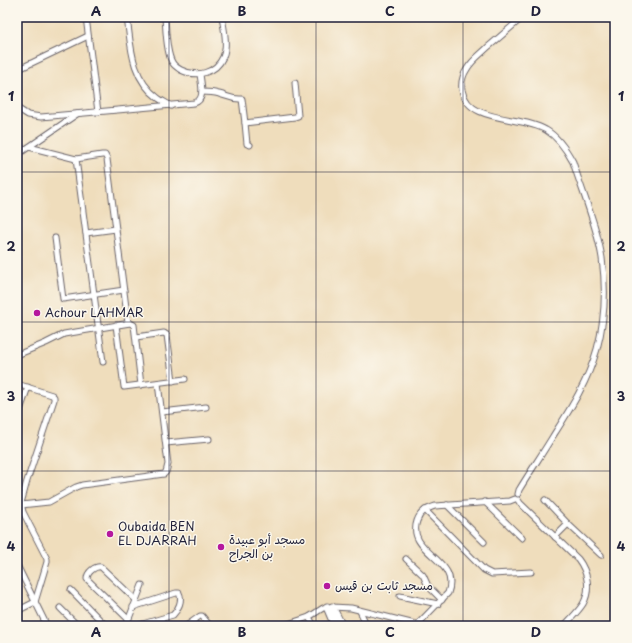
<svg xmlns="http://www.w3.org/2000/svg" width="632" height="643" font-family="'Playpen Sans','Playpen Sans Arabic',sans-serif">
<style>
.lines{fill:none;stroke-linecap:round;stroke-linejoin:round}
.minor-casing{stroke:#6a6368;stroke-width:7}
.major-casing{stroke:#6a6368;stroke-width:9}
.minor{stroke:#fff;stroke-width:5}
.major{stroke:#fff;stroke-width:7}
.grid{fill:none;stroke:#22223b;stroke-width:1;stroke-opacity:0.55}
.poi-dot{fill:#b5179e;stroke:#fbf7ec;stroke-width:1.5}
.labels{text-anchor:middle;stroke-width:3;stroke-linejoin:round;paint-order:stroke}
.poi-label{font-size:12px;fill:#22223b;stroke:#fbf7ec;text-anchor:start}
.neatline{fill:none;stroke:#22223b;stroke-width:1.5}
.grid-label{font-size:13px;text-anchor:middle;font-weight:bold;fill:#22223b}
</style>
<rect width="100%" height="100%" fill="#fbf7ec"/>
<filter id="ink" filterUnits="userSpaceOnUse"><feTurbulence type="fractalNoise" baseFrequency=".025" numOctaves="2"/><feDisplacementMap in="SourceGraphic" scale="8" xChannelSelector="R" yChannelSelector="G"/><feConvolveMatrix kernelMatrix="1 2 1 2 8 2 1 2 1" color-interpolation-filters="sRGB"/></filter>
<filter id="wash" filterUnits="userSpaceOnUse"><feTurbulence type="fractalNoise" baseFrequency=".012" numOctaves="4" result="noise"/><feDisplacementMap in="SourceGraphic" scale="16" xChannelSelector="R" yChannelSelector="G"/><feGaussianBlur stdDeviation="0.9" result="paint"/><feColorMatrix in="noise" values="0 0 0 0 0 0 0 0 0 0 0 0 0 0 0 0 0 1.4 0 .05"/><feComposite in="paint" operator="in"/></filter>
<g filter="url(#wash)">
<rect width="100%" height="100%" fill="#efddbc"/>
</g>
<g filter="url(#ink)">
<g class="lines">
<defs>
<g id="minor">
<polyline points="86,17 98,112"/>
<path d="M127,17C131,47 131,78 158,98C162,101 167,103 171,106"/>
<path d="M165,17C166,29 166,52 172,62C174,66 178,68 181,70C197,78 216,73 223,57C228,45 224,29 222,17"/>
<polyline points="17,70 88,36"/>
<path d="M202,92C208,92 213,92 219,94C228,96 232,100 242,99L245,123L295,117L298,116L295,83"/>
<path d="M17,108L28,115L41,117L194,103C206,100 201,84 200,74"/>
<polyline points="245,123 247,144 250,145"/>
<polyline points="29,147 76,159"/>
<polyline points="17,155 77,114"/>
<polyline points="86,233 116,229"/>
<polyline points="55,238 63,299 124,290"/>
<polyline points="116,325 124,387 185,379"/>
<polyline points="136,337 164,333 167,335 173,381"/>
<polyline points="17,355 46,343 64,334 130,323 134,325 141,385"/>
<polyline points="103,362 76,159 102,155 105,155 107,159 128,323"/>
<polyline points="17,384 52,395 54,397 54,400 27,481 21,503 23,512 47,559 47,562 35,602 17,611"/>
<polyline points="162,412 206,407"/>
<polyline points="17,419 28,387"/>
<polyline points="166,443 209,439"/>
<path d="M518,494L519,490C530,472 542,454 553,436C571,408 588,381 597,349C605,320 606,288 602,258C597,226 583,194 573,162C566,149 558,137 546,130C522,115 468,124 462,90C461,83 463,75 467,69C472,60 481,54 488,47C500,37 511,27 523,17"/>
<path d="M518,500L520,503L578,559C588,572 591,590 583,604C578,612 570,619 564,626"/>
<polyline points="545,500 568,524 601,555"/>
<polyline points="485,502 522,538"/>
<polyline points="21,505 49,502 76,487 82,485 164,474 166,472 168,464 158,383"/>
<polyline points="447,505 484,542"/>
<polyline points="425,510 484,570 492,574 531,572"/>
<polyline points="555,537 568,524"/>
<polyline points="406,559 423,575 428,586 442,600"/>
<polyline points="17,565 47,626"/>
<polyline points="71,590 106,626"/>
<polyline points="400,596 438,604"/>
<path d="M133,607L176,593H179C183,600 178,610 173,615L136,626"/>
<polyline points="60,608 78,626"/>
<polyline points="360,611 367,626"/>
<polyline points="309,617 314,626"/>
<path d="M128,619L87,579C87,572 95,566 101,567L136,600"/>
<polyline points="126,626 142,585"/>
<polyline points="186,626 200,616 202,616 210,626"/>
<polyline points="284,626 288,624 309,617 323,608 332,607 351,608 423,626"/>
<path d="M416,626L448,593C461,559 406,553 417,521C420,512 426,509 435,506L510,501L515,499"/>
</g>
<g id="major">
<polyline points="327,607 335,626"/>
<polyline points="332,607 342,626"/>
</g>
</defs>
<!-- minor casing -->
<use href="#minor" class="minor-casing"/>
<!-- major casing -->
<use href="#major" class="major-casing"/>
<!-- minor -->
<use href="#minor" class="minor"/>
<!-- major -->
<use href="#major" class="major"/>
</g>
</g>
<!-- grid -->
<path class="grid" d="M169,17V626M316,17V626M463,17V626M17,172H615M17,322H615M17,471H615"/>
<!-- markers -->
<g class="poi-dot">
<circle cx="37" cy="313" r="4"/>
<circle cx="110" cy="534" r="4"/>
<circle cx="221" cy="547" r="4"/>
<circle cx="327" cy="586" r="4"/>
</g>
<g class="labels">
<!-- poi labels -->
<g class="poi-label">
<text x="45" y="317">Achour LAHMAR</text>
<text x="118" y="531">Oubaida BEN<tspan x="118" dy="14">EL DJARRAH</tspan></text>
<text x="229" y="544">مسجد أبو عبيدة<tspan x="229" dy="14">بن الجراح</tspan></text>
<text x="335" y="590">مسجد ثابت بن قيس</text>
</g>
</g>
<!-- margin -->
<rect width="632" height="643" fill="none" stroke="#fbf7ec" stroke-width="44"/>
<rect x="22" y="22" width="588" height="599" class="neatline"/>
<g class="grid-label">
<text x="96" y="16">A</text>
<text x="242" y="16">B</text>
<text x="390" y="16">C</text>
<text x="536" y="16">D</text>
<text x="11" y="101">1</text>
<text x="621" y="101">1</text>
<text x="11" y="251">2</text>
<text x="621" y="251">2</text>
<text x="11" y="401">3</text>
<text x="621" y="401">3</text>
<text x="11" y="551">4</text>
<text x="621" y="551">4</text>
<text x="96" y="637">A</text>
<text x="242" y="637">B</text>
<text x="390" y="637">C</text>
<text x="536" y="637">D</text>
</g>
</svg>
